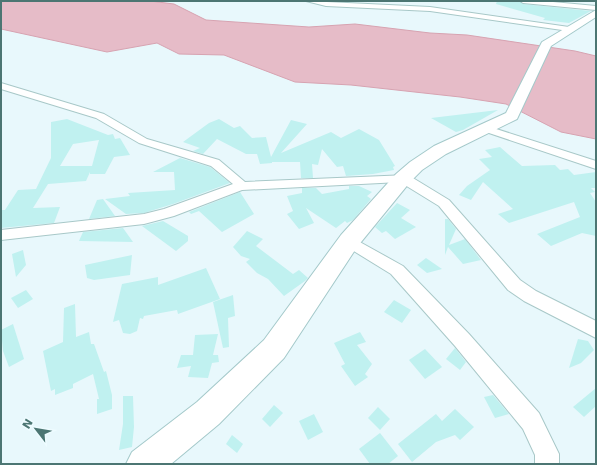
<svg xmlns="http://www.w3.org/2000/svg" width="597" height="465" font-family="'DejaVu Sans',sans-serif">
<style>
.water{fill:#e6bcc8;stroke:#d7a3b1}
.building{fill:#c0f1f0;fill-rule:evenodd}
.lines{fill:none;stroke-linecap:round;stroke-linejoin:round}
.street-casing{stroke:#a8c8c8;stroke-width:2}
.secondary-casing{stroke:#a4c9ca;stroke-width:2}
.street{fill:#fff;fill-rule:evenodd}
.secondary{fill:#fff;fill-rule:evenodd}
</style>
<rect width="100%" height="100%" fill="#e8f8fc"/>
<!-- water -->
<polygon class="water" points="1,1 150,1 174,4 206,20 309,27 355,24 430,33 467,35 575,51 596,56 596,139 561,132 506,104 460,97 351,85 295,82 224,55 179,54 157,43 107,52 1,29"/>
<!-- building -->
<g class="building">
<polygon points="497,1 519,1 523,4 591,11 569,23 543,20 545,18 496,4"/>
<polygon points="498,110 463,130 456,132 431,118"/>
<path d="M67,119L108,135L113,134L115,139L120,138L130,155L114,157L105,174H90V172L86,181L48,184L33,208L60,207L54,223L1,228V210H5L18,190L36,189L51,158V122ZM99,140L92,166H60L73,144Z"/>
<polygon points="219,119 234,128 240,126 252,138 266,137 271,157 291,120 307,124 281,153 331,132 341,138 359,129 379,140 395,166 393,167 394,170 373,174 346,176 343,166 337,167 322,149 318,165 312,164 313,178 301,178 300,162 272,162 272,163 260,164 257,154 246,154 217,139 203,154 193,151 200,148 183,142 209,123"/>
<polygon points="500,147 522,166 555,165 560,170 568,169 574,175 596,172 596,188 591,188 595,192 590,193 596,202 596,236 582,233 551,246 537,234 580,217 574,202 509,223 498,214 513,209 483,182 471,200 459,195 467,186 490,170 479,159 492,157 485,150"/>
<polygon points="180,158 210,167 230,183 173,204 144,213 126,214 105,199 130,196 128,193 175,190 174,172 153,172"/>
<polygon points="349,186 359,186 372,192 367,196 371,199 353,220 347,223 345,221 336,228 306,208 314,223 299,229 287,214 293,211 287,196 302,193 302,188 316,188 322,194 349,189"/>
<polygon points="240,192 254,214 222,232 199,211 191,214 189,212"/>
<polygon points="103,199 115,216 89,219 97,200"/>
<polygon points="397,203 410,210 401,218 416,227 395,239 386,231 382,233 375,227"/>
<polygon points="445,219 448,219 456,229 449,245 465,239 481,260 463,264 448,247 445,255"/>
<polygon points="163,221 188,236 188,241 176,251 142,226"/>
<polygon points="123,228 133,242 79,241 83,232"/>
<polygon points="247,231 263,239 256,246 293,274 299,270 308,278 305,281 284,296 268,279 257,273 246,262 250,259 241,256 233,247"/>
<polygon points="23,250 26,265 16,277 12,254"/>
<polygon points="132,255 130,275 94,280 87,278 85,265"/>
<polygon points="426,258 442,269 427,273 417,265"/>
<polygon points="206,268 220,299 178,314 177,310 144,316 143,319 140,318 137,331 130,334 123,333 119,320 113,322 122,284 158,277 158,285"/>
<polygon points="26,290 33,299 18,308 11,298"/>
<polygon points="233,295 235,316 228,318 229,347 223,348 213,302"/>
<polygon points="394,300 411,310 402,323 384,312"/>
<polygon points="75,304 76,337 89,332 91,344 94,344 104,372 106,371 112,395 112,409 97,414 97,399 99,399 93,374 73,384 73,388 55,395 55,389 51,391 43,351 63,342 64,308"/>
<polygon points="13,324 24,359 9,367 3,351 1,330"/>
<polygon points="360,332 366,342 357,345 372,364 365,374 368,377 355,386 341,366 345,364 334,343"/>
<polygon points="218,334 213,355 218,355 219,362 212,363 208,378 188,377 191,366 177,368 181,355 193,355 195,335"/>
<polygon points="578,339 588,341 594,350 581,363 569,368"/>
<polygon points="455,348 466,362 460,370 446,359"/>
<polygon points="425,349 442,367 425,379 409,360"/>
<polygon points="596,388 596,406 584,417 573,407"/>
<polygon points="493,395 509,414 495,418 484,397"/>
<polygon points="123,396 133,396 134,427 132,447 119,450 123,424"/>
<polygon points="274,405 283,413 270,427 262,419"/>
<polygon points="378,407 390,419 380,430 368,418"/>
<polygon points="455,409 474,427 460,440 455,435 436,442 412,462 398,444 436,414 442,421"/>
<polygon points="314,414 323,432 308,440 299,421"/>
<polygon points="380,433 398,456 388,464 370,464 359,449"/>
<polygon points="232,435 243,444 237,453 226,444"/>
</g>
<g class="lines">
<defs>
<g id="street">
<polygon points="306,1 430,7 569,27 573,29 569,31 430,11 326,6"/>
<polygon points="520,1 542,1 596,6 596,10 523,3"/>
<polygon points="1,83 104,114 147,139 219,160 245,182 408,175 449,200 520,280 536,291 596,321 596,338 524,301 508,290 439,206 400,182 242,190 174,216 144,224 1,240 1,230 144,214 164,209 233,184 211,166 139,143 96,118 1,89"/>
<polygon points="487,126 596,161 596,169 483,131 481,129"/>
<polygon points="349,236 403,266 469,334 539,413 559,454 559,464 535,464 535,455 523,429 455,346 391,274 344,245 341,241 344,237"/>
</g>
<polygon id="secondary" points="596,10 596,17 551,46 517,119 446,154 422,170 410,182 357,247 284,358 219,424 171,464 126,464 132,452 197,402 264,340 341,235 396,174 410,162 434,146 506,113 542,42"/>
</defs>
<!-- street casing -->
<use href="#street" class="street-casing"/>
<!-- secondary casing -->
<use href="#secondary" class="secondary-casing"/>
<!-- street -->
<use href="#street" class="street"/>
<!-- secondary -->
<use href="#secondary" class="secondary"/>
</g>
<!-- border -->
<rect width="597" height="465" fill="none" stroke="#4c7673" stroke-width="4"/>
<!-- north arrow -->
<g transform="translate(36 429) rotate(301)" stroke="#eefcff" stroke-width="3" paint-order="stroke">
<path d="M0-3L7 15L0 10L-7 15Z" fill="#4c7673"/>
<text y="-6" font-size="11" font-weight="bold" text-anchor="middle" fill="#4c7673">N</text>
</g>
</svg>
